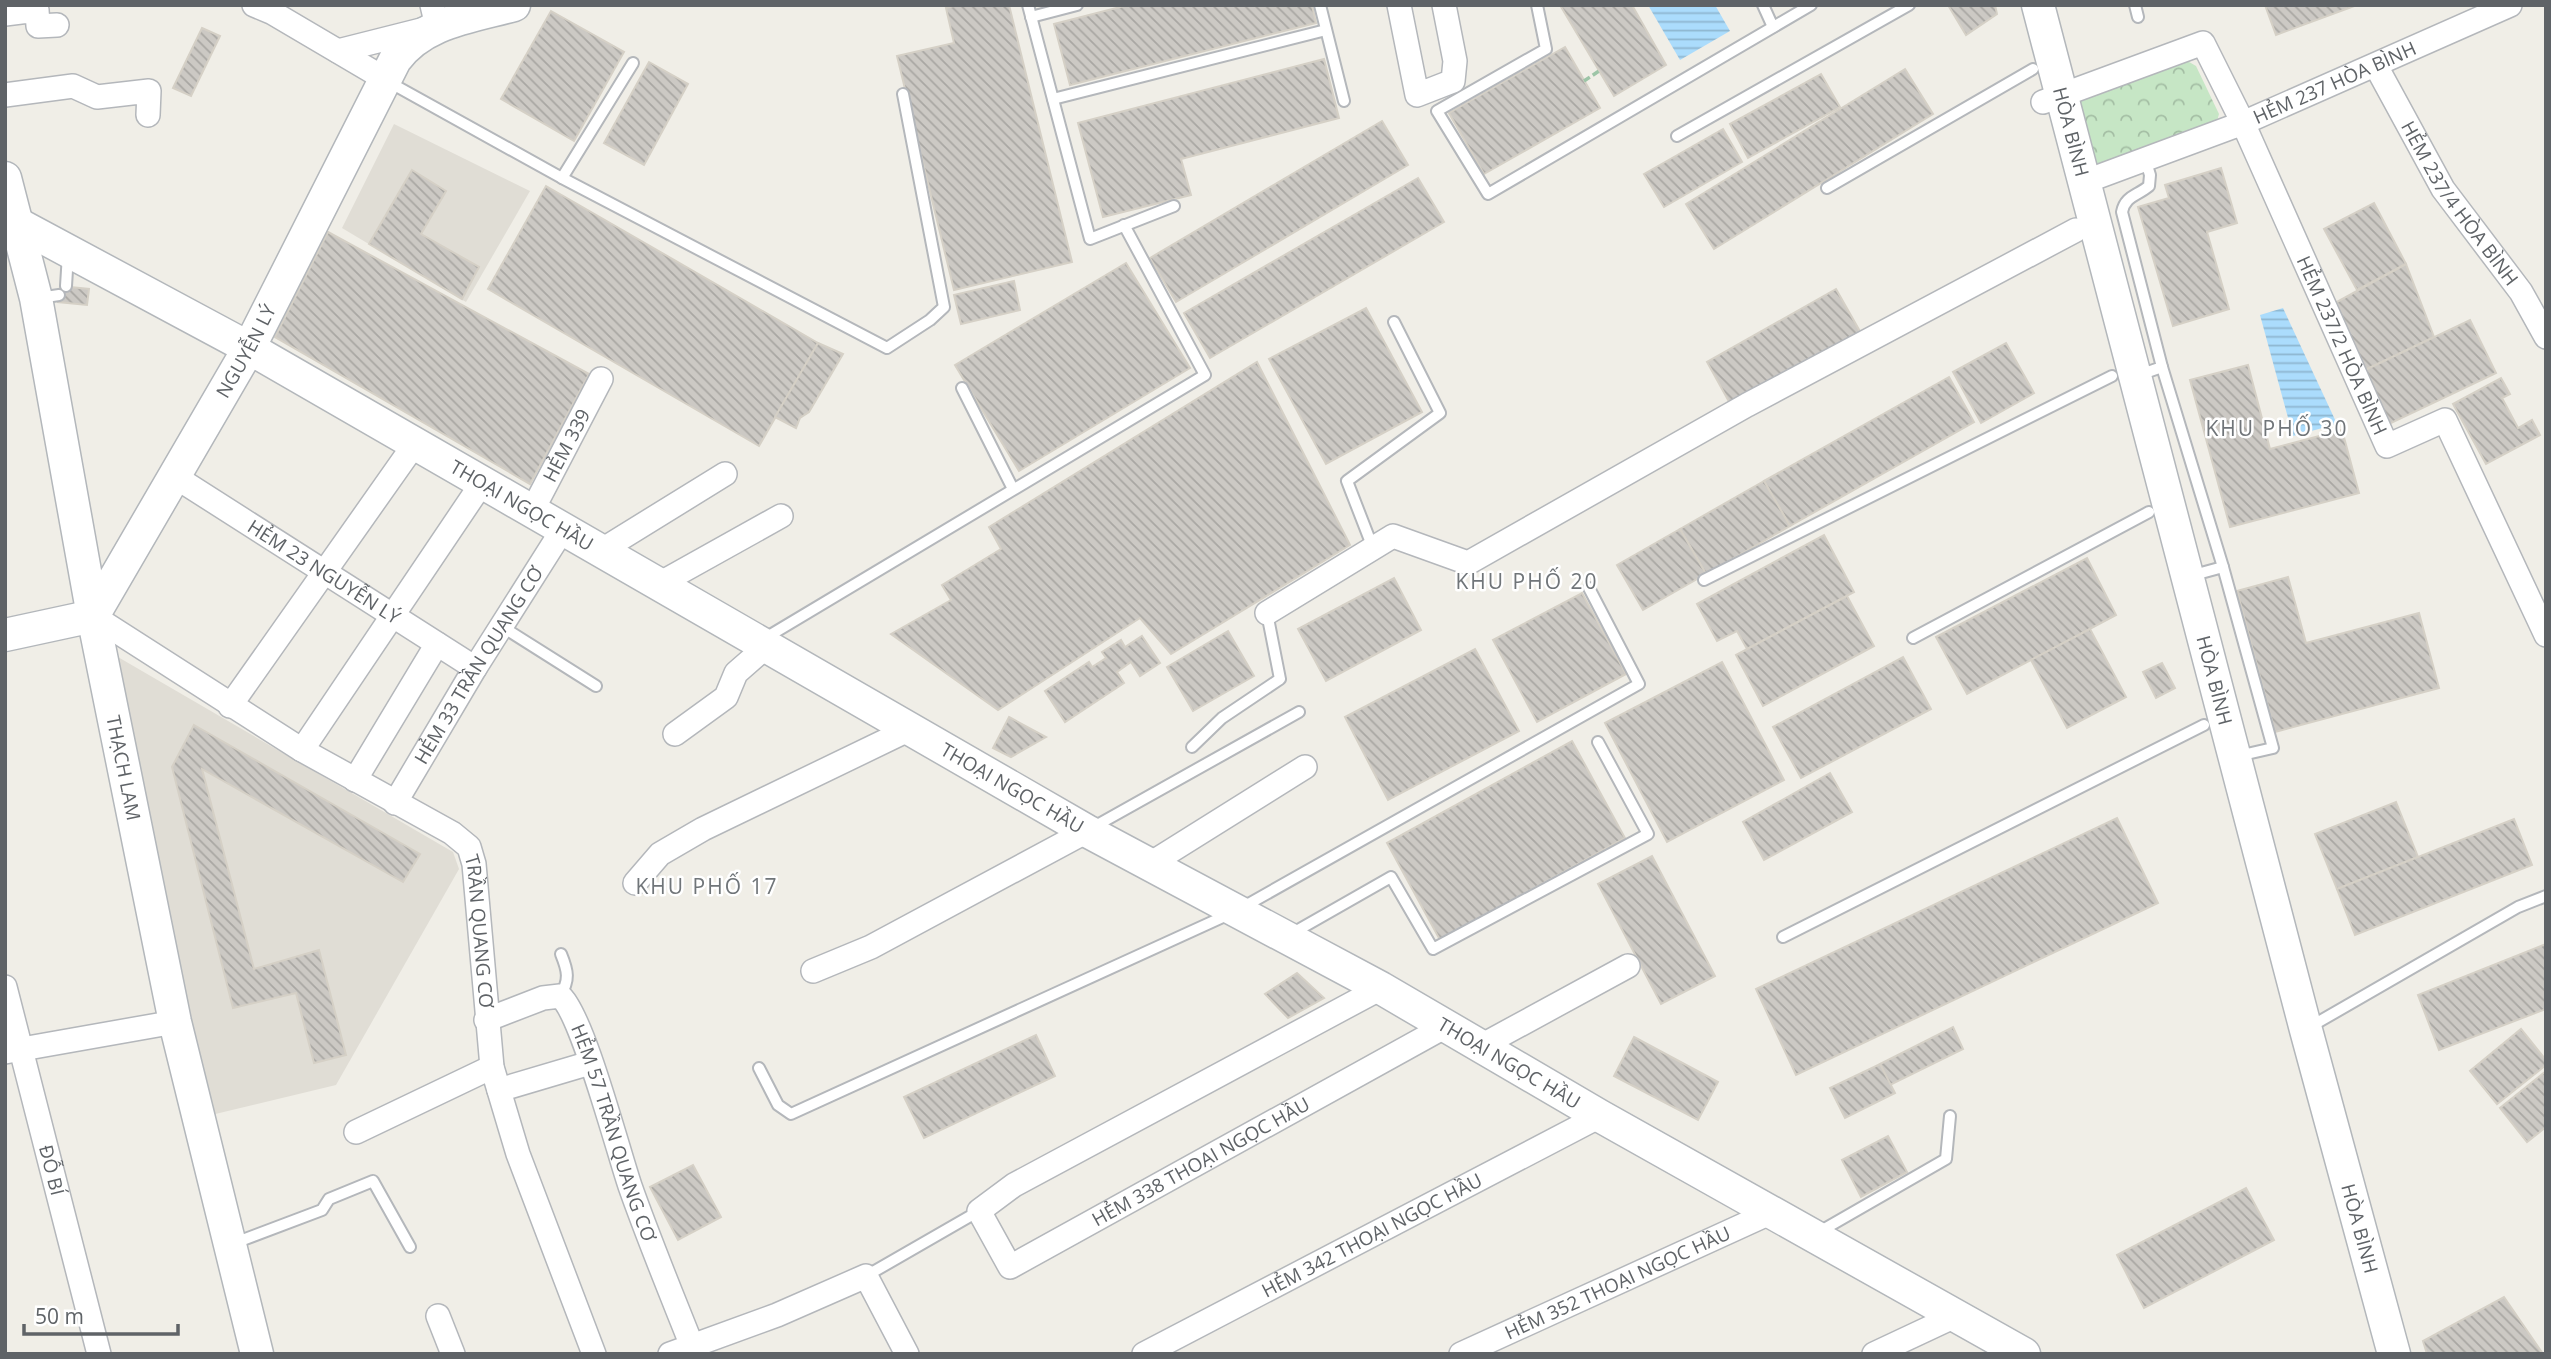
<svg xmlns="http://www.w3.org/2000/svg" width="2551" height="1359" font-family="'Open Sans',sans-serif">
<style>
.education{fill:#e0ddd5}
.forest{fill:url(#forest-crowns)}
.water{fill:url(#water-rules)}
.building{fill:url(#building-back-hatch);stroke:#d5d0c6;stroke-width:2}
.lines{fill:none;stroke-linecap:round;stroke-linejoin:round}
.lane-casing{stroke:#b4b7bb;stroke-width:14}
.street-casing{stroke:#b4b7bb;stroke-width:26}
.secondary-casing{stroke:#b3b7bb;stroke-width:35}
.path{stroke:#9dc5a7;stroke-width:3.5;stroke-dasharray:7 3.5;stroke-linecap:butt}
.lane{stroke:#fff;stroke-width:10}
.street{stroke:#fff;stroke-width:23}
.secondary{stroke:#fff;stroke-width:32}
.labels{text-anchor:middle;stroke-width:5;stroke-linejoin:round;paint-order:stroke}
.street-label{font-size:19px;fill:#5f6367;stroke:#fff}
.neighbourhood-label{font-size:21px;letter-spacing:2px;fill:#707579;stroke:#fff}
</style>
<defs>
<pattern id="forest-crowns" width="20" height="18" patternUnits="userSpaceOnUse" patternTransform="scale(1.75)"><rect width="20" height="18" fill="#c6e6c5"/><path d="M2 6a3 3 0 1 1 6 0M12 15a3 3 0 1 1 6 0" fill="none" stroke="#a4bea4"/></pattern>
<pattern id="water-rules" width="6" height="5" patternUnits="userSpaceOnUse" patternTransform="scale(1.75)"><rect width="6" height="5" fill="#abdcfc"/><path d="M0 2.5h6" fill="none" stroke="#8eb6d0"/></pattern>
<pattern id="building-back-hatch" width="6" height="6" patternUnits="userSpaceOnUse" patternTransform="scale(1.75)"><rect width="6" height="6" fill="#ccc9c4"/><path d="M-1 5l2 2M0 0l6 6M5-1l2 2" fill="none" stroke="#a9a7a3"/></pattern>
</defs>
<rect width="100%" height="100%" fill="#f0eee7"/>
<!-- education -->
<g class="education">
<polygon points="394,124 530,191 466,302 342,228"/>
<polygon points="99,646 453,852 459,869 336,1085 207,1116"/>
</g>
<!-- forest -->
<polygon class="forest" points="2184,59 2196,66 2219,114 2217,121 2096,170 2071,102"/>
<!-- water -->
<g class="water">
<polygon points="1648,5 1715,5 1730,31 1680,60"/>
<polygon points="2283,308 2337,424 2293,436 2260,315"/>
</g>
<!-- building -->
<g class="building">
<polygon points="958,5 1009,5 1072,262 954,290 897,56 954,43 946,8"/>
<polygon points="1128,5 1312,5 1316,23 1070,85 1054,24"/>
<polygon points="1560,5 1632,5 1666,65 1614,96"/>
<polygon points="1948,5 1995,5 1997,14 1966,35"/>
<polygon points="2265,5 2357,5 2276,35"/>
<polygon points="551,11 624,52 574,141 501,99"/>
<polygon points="202,28 220,36 191,96 173,88"/>
<polygon points="1565,47 1600,108 1484,174 1449,113"/>
<polygon points="1324,59 1339,118 1181,159 1191,195 1103,217 1078,123"/>
<polygon points="649,62 688,84 644,165 604,143"/>
<polygon points="1905,69 1933,114 1714,249 1686,204"/>
<polygon points="1821,74 1840,107 1748,158 1730,124"/>
<polygon points="1382,121 1408,165 1176,302 1150,258"/>
<polygon points="1723,129 1742,162 1664,207 1644,174"/>
<polygon points="2221,168 2237,223 2207,232 2229,309 2173,326 2138,207 2169,198 2165,185"/>
<polygon points="412,170 446,191 421,234 479,267 462,299 369,244"/>
<polygon points="1418,178 1444,222 1210,358 1184,313"/>
<polygon points="546,186 818,343 759,446 488,289"/>
<polygon points="2374,203 2406,264 2357,290 2324,229"/>
<polygon points="328,232 589,374 530,484 275,337"/>
<polygon points="1126,263 1190,368 1019,471 955,365"/>
<polygon points="2406,264 2434,337 2363,371 2335,303"/>
<polygon points="1014,281 1020,310 961,324 954,295"/>
<polygon points="60,286 89,289 87,305 58,302"/>
<polygon points="1836,289 1862,335 1733,409 1707,362"/>
<polygon points="1366,308 1422,412 1326,464 1269,359"/>
<polygon points="2470,320 2496,373 2389,424 2363,371"/>
<polygon points="818,343 843,354 809,412 800,418 796,428 775,417"/>
<polygon points="2006,343 2034,393 1981,423 1953,372"/>
<polygon points="1257,362 1350,545 1171,654 1140,618 998,710 891,634 951,600 942,585 1001,549 989,527"/>
<polygon points="2248,365 2270,449 2342,430 2359,493 2230,527 2190,380"/>
<polygon points="1949,377 1974,422 1790,526 1764,481"/>
<polygon points="2501,378 2510,394 2502,398 2518,428 2532,420 2540,435 2486,464 2453,404"/>
<polygon points="1764,481 1790,526 1706,574 1680,529"/>
<polygon points="1680,529 1706,574 1643,610 1617,565"/>
<polygon points="1824,535 1854,592 1747,649 1737,631 1717,641 1697,604"/>
<polygon points="2087,558 2116,615 1967,694 1936,637"/>
<polygon points="2288,577 2306,643 2419,613 2439,688 2275,732 2237,591"/>
<polygon points="1394,578 1421,630 1326,681 1298,629"/>
<polygon points="1582,593 1626,674 1537,722 1493,640"/>
<polygon points="1847,596 1874,646 1763,706 1736,655"/>
<polygon points="2090,629 2126,697 2067,728 2031,660"/>
<polygon points="1228,631 1254,676 1193,711 1167,667"/>
<polygon points="1142,636 1160,663 1140,676 1131,662 1117,672 1124,683 1065,722 1045,691 1089,662 1092,667 1106,658 1102,652 1121,640 1125,647"/>
<polygon points="1475,649 1519,731 1388,800 1345,717"/>
<polygon points="1903,657 1931,709 1801,778 1773,727"/>
<polygon points="1722,662 1784,780 1667,842 1605,723"/>
<polygon points="2162,663 2175,688 2156,698 2143,672"/>
<polygon points="1009,717 1046,737 1011,757 993,748"/>
<polygon points="194,725 420,854 403,882 202,769 254,969 319,950 346,1055 314,1063 296,993 233,1008 172,767"/>
<polygon points="1572,741 1625,838 1440,940 1387,843"/>
<polygon points="1830,773 1852,812 1764,860 1743,822"/>
<polygon points="2396,802 2418,857 2337,889 2315,834"/>
<polygon points="2117,818 2158,903 1796,1075 1756,989"/>
<polygon points="2514,819 2532,865 2355,935 2337,889"/>
<polygon points="1652,856 1715,976 1661,1004 1598,884"/>
<polygon points="2546,944 2546,1009 2439,1050 2418,995"/>
<polygon points="1297,973 1324,998 1288,1018 1265,994"/>
<polygon points="1953,1027 1963,1049 1890,1085 1880,1064"/>
<polygon points="2521,1029 2546,1060 2546,1065 2497,1104 2470,1071"/>
<polygon points="1036,1035 1055,1076 924,1138 904,1097"/>
<polygon points="1634,1037 1718,1082 1698,1120 1614,1076"/>
<polygon points="1880,1064 1895,1093 1845,1118 1830,1088"/>
<polygon points="2546,1071 2546,1127 2527,1142 2500,1108"/>
<polygon points="1888,1136 1907,1172 1861,1197 1842,1160"/>
<polygon points="693,1165 721,1217 678,1240 650,1187"/>
<polygon points="2246,1188 2274,1240 2144,1308 2117,1255"/>
<polygon points="2504,1297 2543,1354 2427,1354 2423,1341"/>
</g>
<g class="lines">
<defs>
<g id="lane">
<polyline points="1028,5 1090,239 1174,206"/>
<polyline points="1320,5 1344,101"/>
<polyline points="1537,5 1546,49 1437,111 1488,194 1811,5"/>
<polyline points="1763,5 1773,27"/>
<polyline points="2135,5 2138,17"/>
<polyline points="1031,17 1077,5"/>
<polyline points="387,81 562,178 887,348 930,320 944,307 903,94"/>
<polyline points="1053,99 1326,30"/>
<polyline points="1677,136 1909,5"/>
<polyline points="562,178 633,63"/>
<polyline points="1827,188 2033,69"/>
<polyline points="66,286 68,254"/>
<polyline points="39,298 59,295"/>
<polyline points="2162,367 2223,567 2190,576"/>
<path d="M2139,375L2162,367L2122,212C2125,196 2137,196 2149,186L2150,175L2145,159"/>
<polyline points="962,388 1013,489"/>
<polyline points="1373,548 1347,481 1440,413 1394,322"/>
<polyline points="2223,567 2273,748 2238,756"/>
<polyline points="1704,580 2112,376"/>
<polyline points="501,626 596,686"/>
<polyline points="1913,638 2149,512"/>
<polyline points="762,640 1205,375 1124,225"/>
<polyline points="1192,747 1222,718 1280,679 1267,613"/>
<polyline points="1090,829 1299,712"/>
<polyline points="1291,934 1391,877 1433,949 1648,834 1598,742"/>
<polyline points="1783,937 2204,725"/>
<path d="M560,996C570,980 568,971 561,954"/>
<polyline points="2308,1028 2518,907 2546,896"/>
<polyline points="759,1068 778,1105 791,1114 1236,911 1639,684 1589,588"/>
<polyline points="1819,1232 1946,1159 1950,1116"/>
<polyline points="232,1244 322,1210 329,1199 373,1181 410,1247"/>
<polyline points="866,1276 979,1211"/>
</g>
<g id="street">
<polyline points="254,5 273,13 385,79"/>
<polyline points="1399,5 1417,95 1453,81 1455,61 1444,5"/>
<polyline points="5,14 37,10 38,26 57,25"/>
<polyline points="338,51 437,26 432,5"/>
<path id="s1" d="M2376,66L2443,189L2521,292L2546,337"/>
<polyline points="5,95 73,86 97,97 149,91 148,115"/>
<path id="s2" d="M2043,102L2203,43L2243,123L2510,5"/>
<path id="s3" d="M2084,182L2243,123L2387,446L2445,420L2546,635"/>
<path id="s4" d="M174,476L475,668"/>
<path id="s5" d="M532,511L601,379"/>
<polyline points="602,550 725,474"/>
<polyline points="659,584 781,516"/>
<polyline points="1267,613 1393,536 1468,563 1747,405 2076,230"/>
<path id="s6" d="M93,616L302,750L452,833L469,847L474,864L492,1067L518,1154L594,1354"/>
<polyline points="230,706 414,445"/>
<polyline points="675,734 726,697 736,673 767,646"/>
<polyline points="302,750 482,483"/>
<polyline points="355,780 437,644"/>
<path id="s7" d="M395,803L475,668L563,529"/>
<polyline points="1150,864 1305,767"/>
<polyline points="635,883 660,854 703,829 910,729"/>
<polyline points="813,971 871,947 1087,831"/>
<path id="s8" d="M5,987L99,1354"/>
<path id="s9" d="M1381,988L1014,1185L979,1211L1010,1267L1446,1026"/>
<path id="s10" d="M486,1020L543,998L560,996C582,1013 618,1151 630,1186C649,1240 671,1293 692,1346"/>
<polyline points="1481,1046 1628,966"/>
<polyline points="5,1052 175,1022"/>
<polyline points="499,1090 590,1063"/>
<polyline points="356,1132 492,1067"/>
<polyline points="438,1316 453,1354"/>
<polyline points="670,1354 777,1315 866,1276 907,1354"/>
<path id="s11" d="M1144,1354L1600,1116"/>
<path id="s12" d="M1461,1354L1772,1212"/>
<polyline points="1874,1354 1955,1316"/>
</g>
<g id="secondary">
<path id="s13" d="M2038,5L2306,1030L2394,1354"/>
<path id="s14" d="M5,178L36,298L93,616L175,1022L257,1354"/>
<path id="s15" d="M5,217L249,348L1087,831L1381,988L1600,1116L2024,1354"/>
<path id="s16" d="M5,635L93,616L249,348L395,60C423,22 470,17 514,5"/>
</g>
</defs>
<!-- lane casing -->
<use href="#lane" class="lane-casing"/>
<!-- street casing -->
<use href="#street" class="street-casing"/>
<!-- secondary casing -->
<use href="#secondary" class="secondary-casing"/>
<!-- path -->
<polyline class="path" points="1584,81 1599,71"/>
<!-- lane -->
<use href="#lane" class="lane"/>
<!-- street -->
<use href="#street" class="street"/>
<!-- secondary -->
<use href="#secondary" class="secondary"/>
</g>
<g class="labels">
<!-- street labels -->
<g class="street-label">
<text dy="7" stroke="none"><textPath href="#s2" startOffset="360">HẺM 237 HÒA BÌNH</textPath></text>
<text dy="7" stroke="none"><textPath href="#s13" startOffset="131">HÒA BÌNH</textPath></text>
<text dy="7" stroke="none"><textPath href="#s1" startOffset="161">HẺM 237/4 HÒA BÌNH</textPath></text>
<text dy="7" stroke="none"><textPath href="#s3" startOffset="413">HẺM 237/2 HÒA BÌNH</textPath></text>
<text dy="7" stroke="none"><textPath href="#s16" startOffset="396">NGUYỄN LÝ</textPath></text>
<text dy="7" stroke="none"><textPath href="#s5" startOffset="74">HẺM 339</textPath></text>
<text dy="7" stroke="none"><textPath href="#s15" startOffset="592">THOẠI NGỌC HẦU</textPath></text>
<text dy="7" stroke="none"><textPath href="#s4" startOffset="178">HẺM 23 NGUYỄN LÝ</textPath></text>
<text dy="7" stroke="none"><textPath href="#s7" startOffset="161">HẺM 33 TRẦN QUANG CƠ</textPath></text>
<text dy="7" stroke="none"><textPath href="#s13" startOffset="698">HÒA BÌNH</textPath></text>
<text dy="7" stroke="none"><textPath href="#s14" startOffset="602">THẠCH LAM</textPath></text>
<text dy="7" stroke="none"><textPath href="#s15" startOffset="1158">THOẠI NGỌC HẦU</textPath></text>
<text dy="7" stroke="none"><textPath href="#s6" startOffset="527">TRẦN QUANG CƠ</textPath></text>
<text dy="7" stroke="none"><textPath href="#s15" startOffset="1726">THOẠI NGỌC HẦU</textPath></text>
<text dy="7" stroke="none"><textPath href="#s10" startOffset="226">HẺM 57 TRẦN QUANG CƠ</textPath></text>
<text dy="7" stroke="none"><textPath href="#s9" startOffset="742">HẺM 338 THOẠI NGỌC HẦU</textPath></text>
<text dy="7" stroke="none"><textPath href="#s8" startOffset="189">ĐỖ BÍ</textPath></text>
<text dy="7" stroke="none"><textPath href="#s13" startOffset="1265">HÒA BÌNH</textPath></text>
<text dy="7" stroke="none"><textPath href="#s11" startOffset="257">HẺM 342 THOẠI NGỌC HẦU</textPath></text>
<text dy="7" stroke="none"><textPath href="#s12" startOffset="172">HẺM 352 THOẠI NGỌC HẦU</textPath></text>
</g>
<!-- neighbourhood labels -->
<g class="neighbourhood-label">
<text x="2277" y="436">KHU PHỐ 30</text>
<text x="1527" y="589">KHU PHỐ 20</text>
<text x="707" y="894">KHU PHỐ 17</text>
</g>
</g>
<!-- border -->
<rect width="2551" height="1359" fill="none" stroke="#5f6367" stroke-width="14"/>
<!-- scale -->
<path d="M24 1324v10h154v-10" fill="none" stroke="#5f6367" stroke-width="3.5"/>
<text x="35" y="1324" font-size="21" fill="#5f6367" stroke="#ffffff" stroke-width="5" paint-order="stroke">50 m</text>
</svg>
